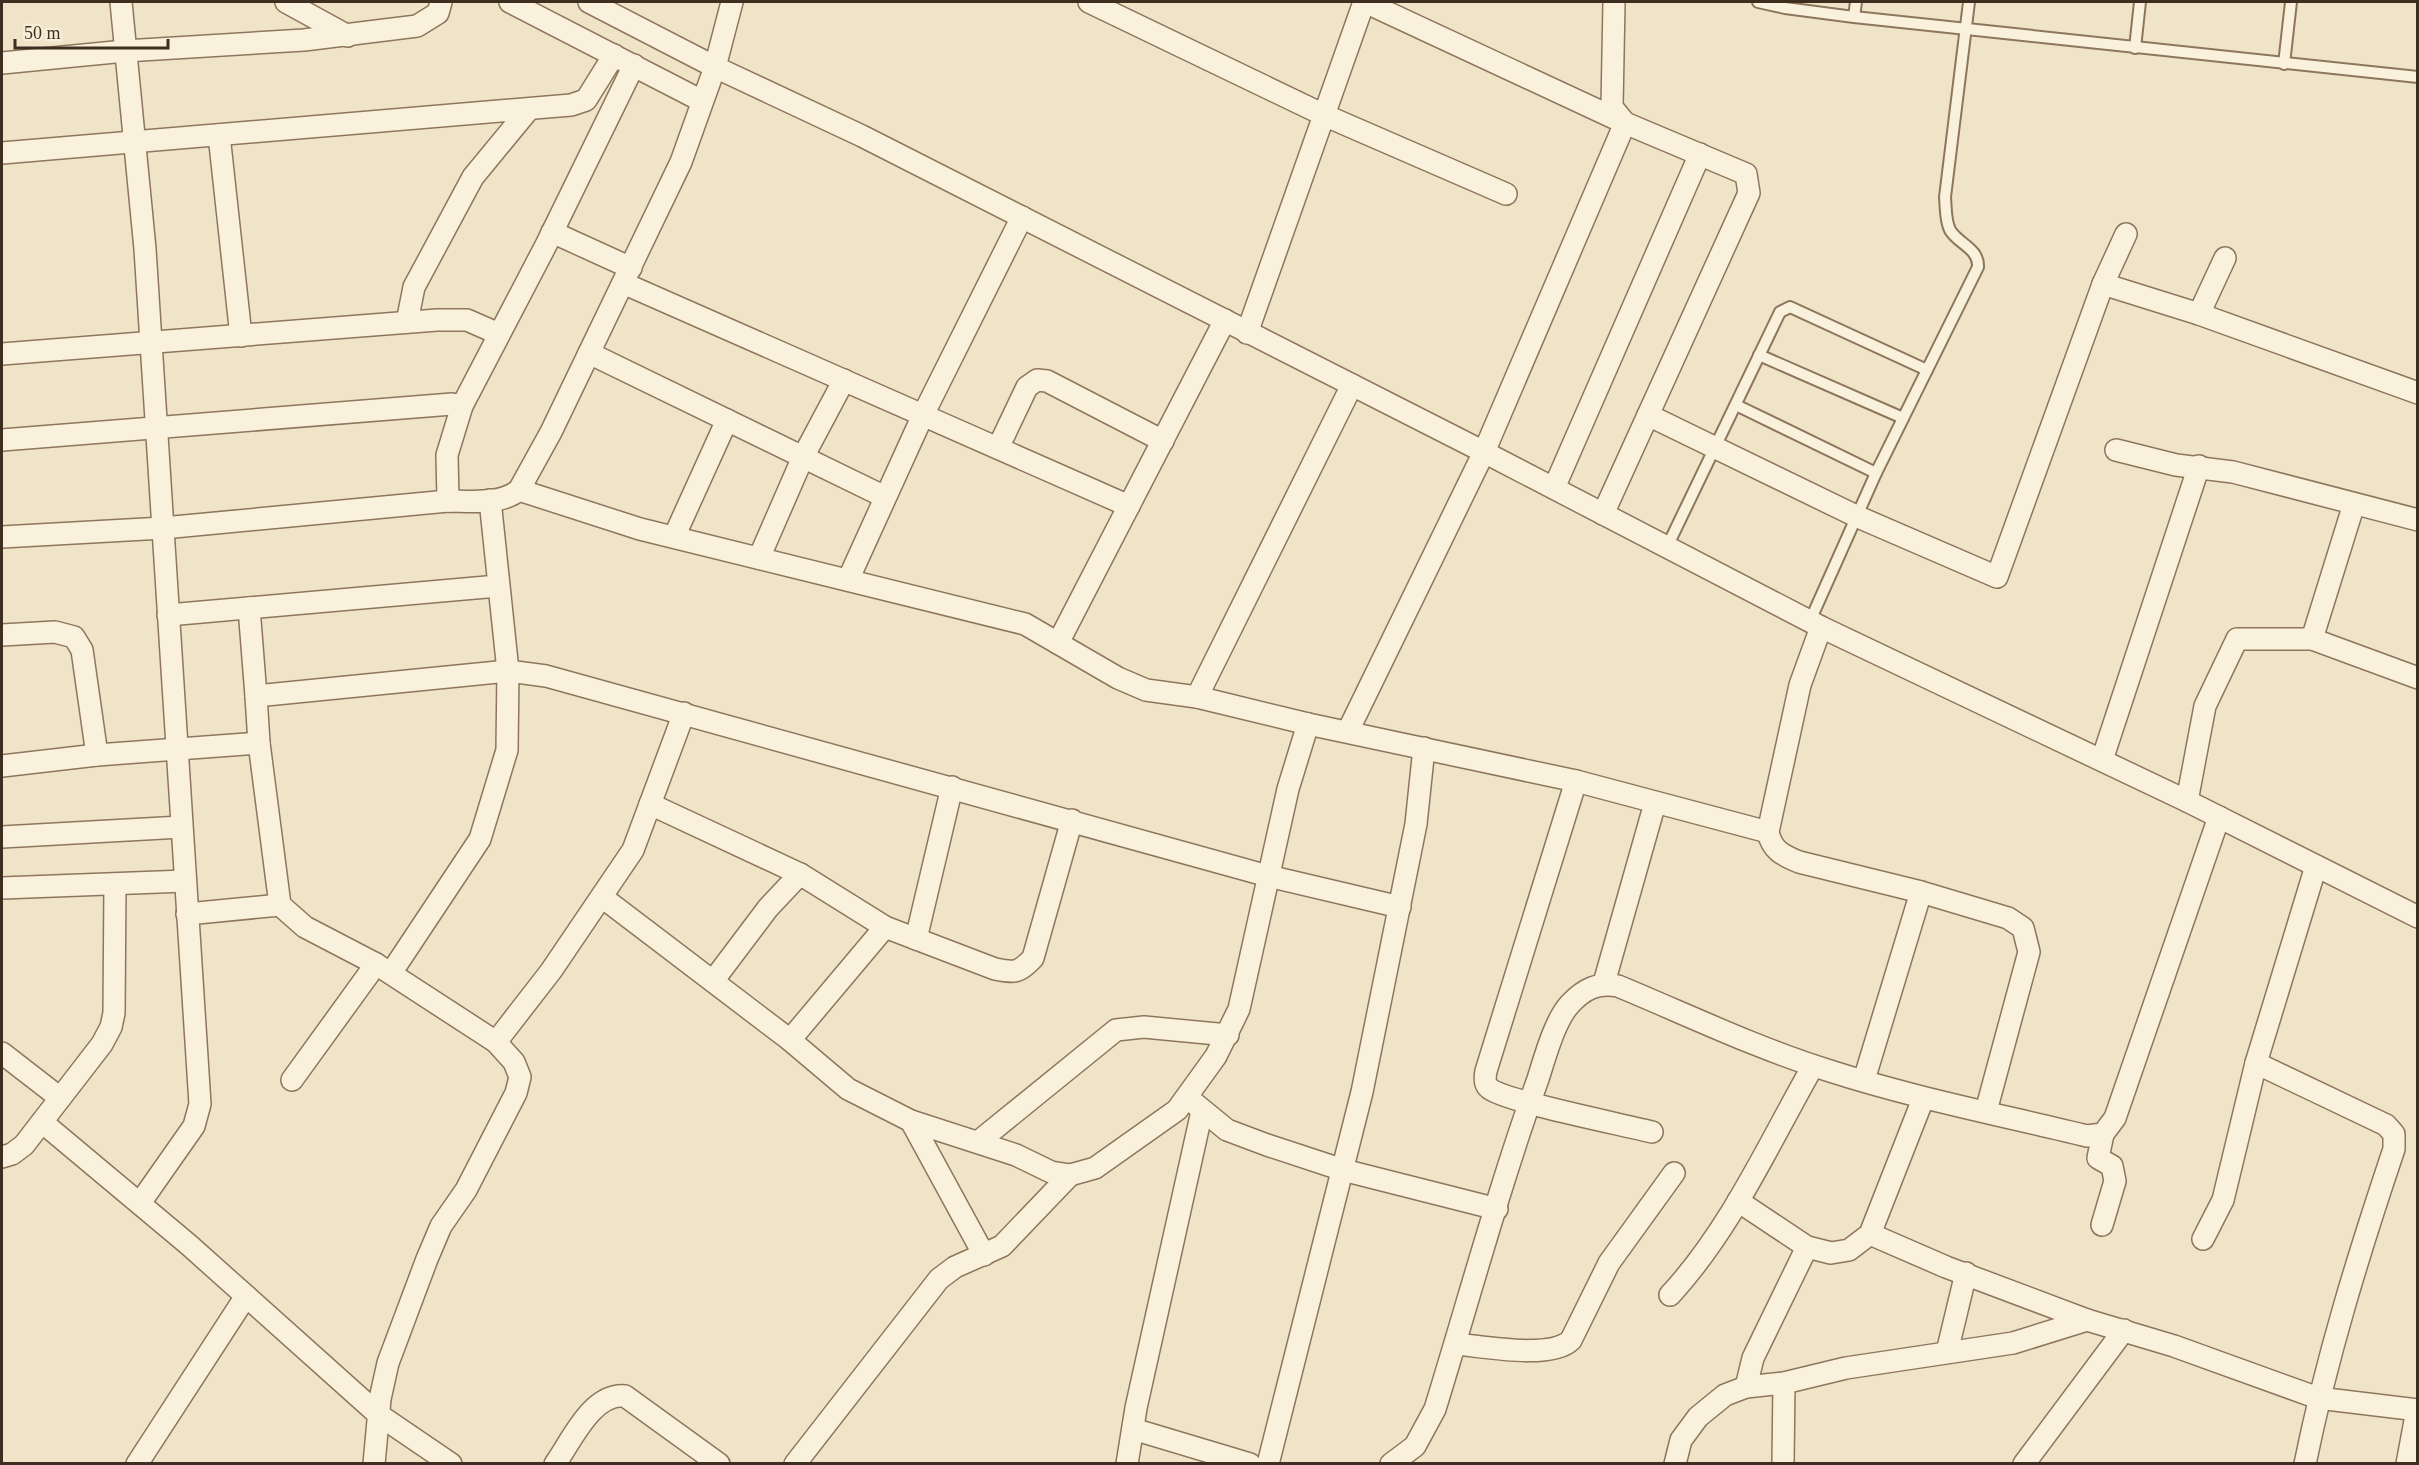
<svg xmlns="http://www.w3.org/2000/svg" width="2419" height="1465" font-family="'Times New Roman',serif">
<style>
.lines{fill:none;stroke-linecap:round;stroke-linejoin:round}
.lane-casing{stroke:#8d765c;stroke-width:14}
.street-casing{stroke:#8d765c;stroke-width:24}
.lane{stroke:#faf1dc;stroke-width:10}
.street{stroke:#faf1dc;stroke-width:21}
</style>
<rect width="100%" height="100%" fill="#f0e4c8"/>
<g class="lines">
<defs>
<g id="lane">
<polyline points="1758,2 1785,8 1854,17 2418,77"/>
<polyline points="1854,17 1856,2"/>
<polyline points="2135,48 2140,2"/>
<polyline points="2284,64 2291,2"/>
<polyline points="1759,355 1903,418"/>
<polyline points="1736,405 1876,473"/>
<polyline points="1667,547 1780,312 1790,307 1927,370"/>
<path d="M1810,621L1876,473L1978,267C1979,248 1958,244 1950,230C1945,220 1946,207 1945,197L1969,2"/>
</g>
<g id="street">
<polyline points="121,2 145,249 200,1104 194,1126 140,1203"/>
<polyline points="286,2 348,36"/>
<polyline points="510,2 702,101"/>
<polyline points="589,2 715,67 862,136 1484,452 1821,627 2187,801 2418,917"/>
<polyline points="1089,2 1324,115 1506,194"/>
<polyline points="1365,2 1625,123 1746,174 1749,193 1603,514"/>
<polyline points="2,63 125,51 304,40 417,26 438,13 441,2"/>
<polyline points="219,135 241,336"/>
<polyline points="2,153 571,105 586,100 614,55"/>
<polyline points="552,232 631,268"/>
<polyline points="623,283 1129,506"/>
<polyline points="2103,284 2199,314 2225,258"/>
<polyline points="2199,314 2418,393"/>
<polyline points="407,322 414,287 473,177 529,109"/>
<polyline points="1247,333 1364,2"/>
<polyline points="589,353 885,497"/>
<polyline points="2,354 437,320 467,320 499,334"/>
<polyline points="1648,415 1856,516 1997,577 2103,284 2126,234"/>
<polyline points="2,440 452,404 462,406"/>
<polyline points="998,448 1027,387 1037,380 1047,381 1163,441"/>
<polyline points="2116,450 2176,465 2233,472 2418,520"/>
<polyline points="1554,488 1700,154"/>
<polyline points="519,490 640,529 1025,624 1118,678 1146,690 1197,697 1308,724"/>
<polyline points="448,501 447,455 462,406 546,245 634,65"/>
<path d="M2,537L163,528L448,501C470,501 501,505 519,490L551,432L681,162L715,67L732,2"/>
<polyline points="674,537 727,420"/>
<polyline points="759,558 803,457 844,380"/>
<polyline points="848,580 923,415 1022,217"/>
<polyline points="249,608 256,696"/>
<polyline points="168,615 498,586"/>
<path d="M1821,627L1800,685L1768,832C1772,850 1782,855 1799,862L1921,892L2008,918L2023,928L2029,952L1986,1111"/>
<polyline points="2,635 55,632 74,637 82,650 97,755"/>
<polyline points="2312,639 2354,504"/>
<polyline points="1058,643 1225,320"/>
<polyline points="1197,697 1352,385"/>
<polyline points="1348,731 1484,452 1625,123 1612,107 1614,2"/>
<polyline points="2102,760 2199,466"/>
<polyline points="2,766 97,755 259,743"/>
<path d="M1576,781L1486,1071C1485,1076 1484,1084 1489,1088C1503,1101 1625,1125 1652,1132"/>
<polyline points="2187,801 2205,706 2237,639 2312,639 2418,678"/>
<path d="M650,804L800,874L885,927L995,969C1015,973 1019,973 1033,958L1072,820"/>
<polyline points="2,837 181,827"/>
<polyline points="2,888 185,881"/>
<polyline points="602,897 790,1040 848,1089 911,1121 1016,1155 1051,1172 1070,1175 1095,1168 1177,1110 1216,1056 1239,1009 1288,789 1308,724 1576,781 1768,832"/>
<polyline points="187,914 280,905"/>
<polyline points="916,939 952,787"/>
<polyline points="391,973 480,839 507,750 508,671 490,500"/>
<polyline points="713,981 768,908 800,874"/>
<polyline points="1604,983 1655,803"/>
<polyline points="790,1040 885,927"/>
<polyline points="496,1042 551,971 633,850 684,713"/>
<polyline points="2,1053 60,1098"/>
<path d="M2256,1063L2386,1125L2394,1134V1149C2359,1253 2327,1356 2305,1464"/>
<polyline points="292,1080 376,964"/>
<polyline points="1864,1080 1921,892"/>
<polyline points="1194,1103 1227,1130 1267,1145 1343,1170 1497,1209"/>
<polyline points="911,1121 984,1255"/>
<polyline points="42,1122 189,1245 379,1415 451,1464"/>
<polyline points="978,1142 1116,1030 1144,1027 1228,1035"/>
<polyline points="2,1157 12,1154 24,1145 102,1044 111,1027 114,1013 115,884"/>
<polyline points="1738,1201 1807,1247 1831,1253 1849,1250 1870,1234 1923,1099"/>
<polyline points="2102,1225 2115,1181 2112,1166 2098,1158 2103,1134"/>
<polyline points="1870,1234 1946,1267 2087,1320 2174,1346 2318,1398 2418,1410"/>
<polyline points="2203,1239 2223,1200 2256,1063 2316,866"/>
<path d="M1670,1295C1731,1229 1769,1143 1813,1066"/>
<path d="M1455,1344C1482,1346 1551,1360 1571,1340L1609,1263L1674,1173"/>
<polyline points="1947,1352 1966,1273"/>
<polyline points="1746,1387 1753,1358 1807,1247"/>
<polyline points="1133,1429 1250,1464"/>
<polyline points="137,1464 246,1296"/>
<polyline points="374,1464 380,1399 388,1363 427,1259 441,1226 466,1190 516,1093 520,1077 514,1062 496,1042 376,964 305,927 280,905 259,743 256,696 508,671 546,676 1268,876 1400,907"/>
<path d="M555,1464C572,1440 592,1393 625,1396L719,1464"/>
<polyline points="795,1464 939,1279 955,1267 1002,1246 1070,1175"/>
<polyline points="1127,1464 1136,1408 1202,1111"/>
<polyline points="1268,1464 1362,1092 1416,824 1424,748"/>
<path d="M1391,1464L1415,1446L1435,1409C1469,1299 1499,1187 1538,1079C1545,1057 1555,1020 1570,1004C1584,989 1598,982 1618,986C1688,1015 1756,1048 1830,1071C1914,1098 2001,1115 2087,1136L2103,1134L2115,1118L2219,817"/>
<polyline points="1675,1464 1681,1440 1698,1417 1725,1395 1746,1387 1784,1383 1846,1368 2013,1343 2087,1320"/>
<polyline points="1783,1464 1784,1383"/>
<polyline points="2024,1464 2124,1330"/>
<polyline points="2407,1464 2417,1410"/>
</g>
</defs>
<!-- lane casing -->
<use href="#lane" class="lane-casing"/>
<!-- street casing -->
<use href="#street" class="street-casing"/>
<!-- lane -->
<use href="#lane" class="lane"/>
<!-- street -->
<use href="#street" class="street"/>
</g>
<!-- border -->
<rect width="2419" height="1465" fill="none" stroke="#3d2e20" stroke-width="6"/>
<!-- scale -->
<path d="M15 39v9h153v-9" fill="none" stroke="#3d2e20" stroke-width="3"/>
<text x="24" y="39" font-size="18" fill="#3d2e20" stroke="#f7eed8" stroke-width="4.5" paint-order="stroke">50 m</text>
</svg>
